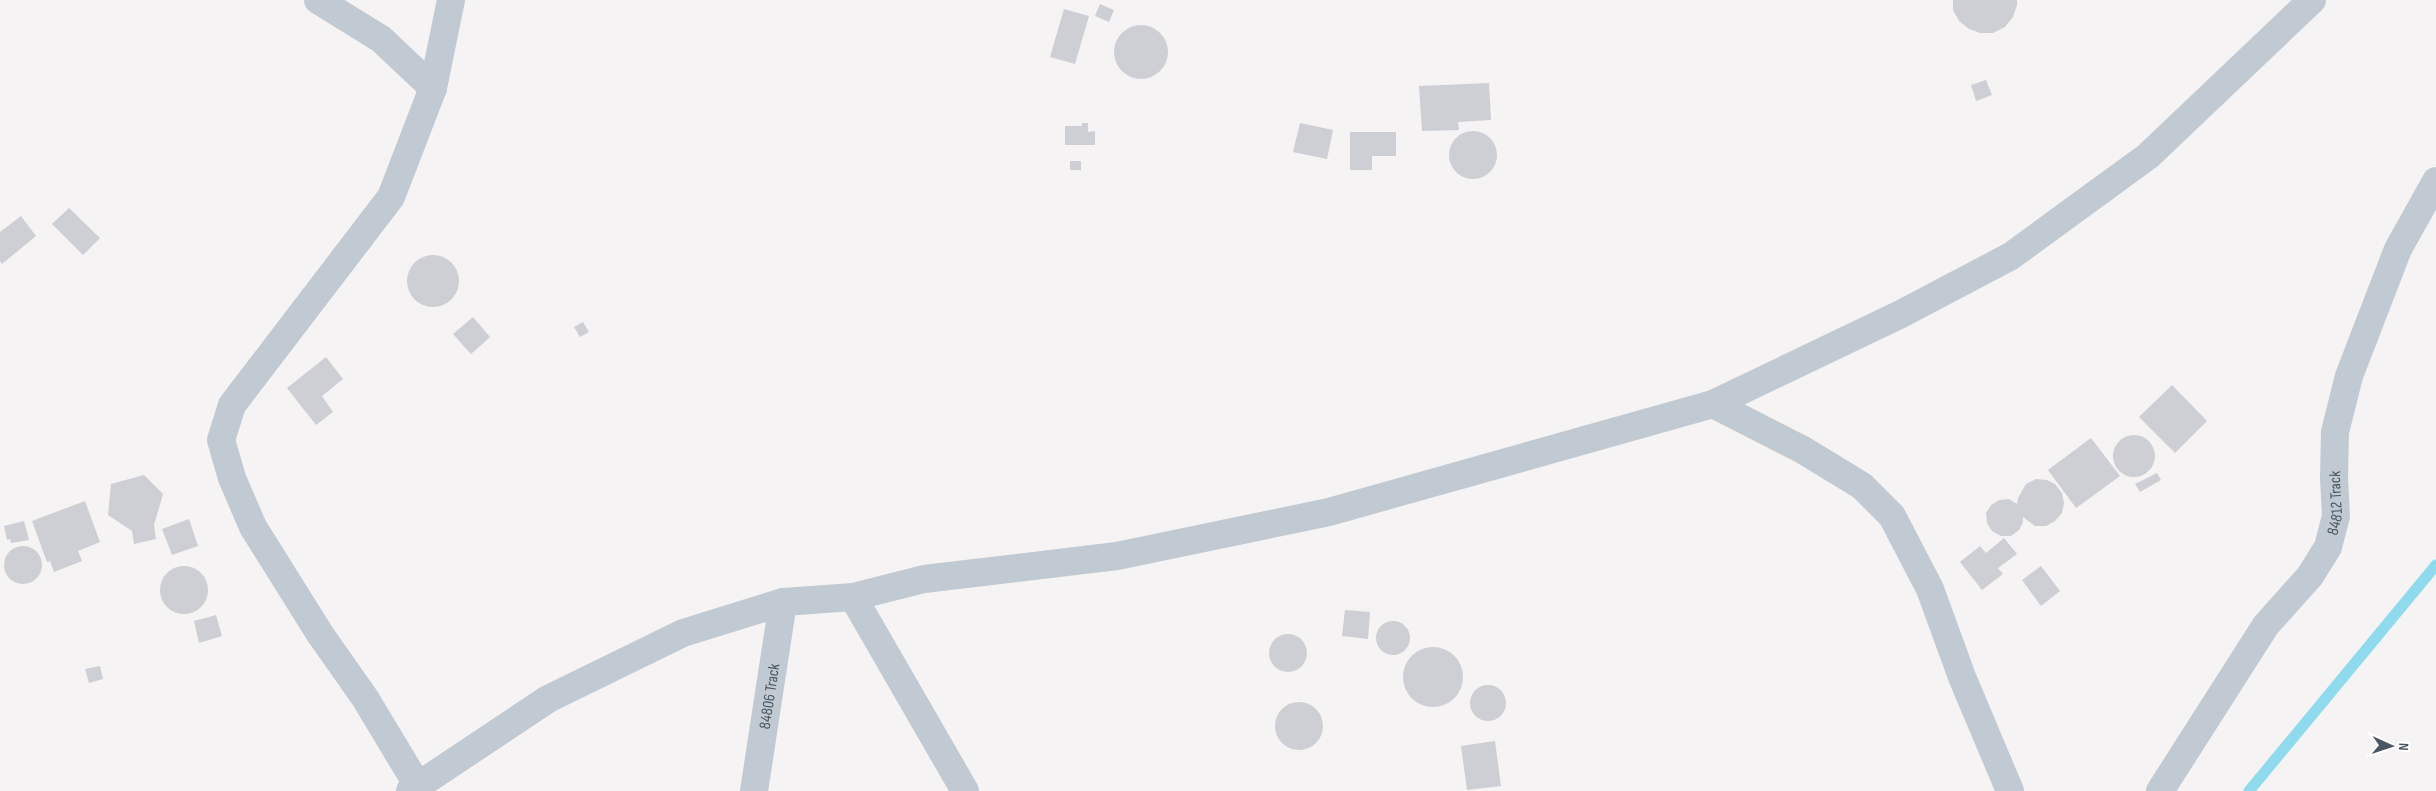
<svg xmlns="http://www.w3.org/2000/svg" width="2436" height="791" font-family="'Sofia Sans Condensed',sans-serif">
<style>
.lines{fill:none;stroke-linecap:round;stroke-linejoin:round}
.stream{stroke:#90daee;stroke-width:11}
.building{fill:#cdcfd5}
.minor{stroke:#c1cad2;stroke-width:28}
.tertiary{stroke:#c1cad2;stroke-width:28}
.labels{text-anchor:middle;stroke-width:4.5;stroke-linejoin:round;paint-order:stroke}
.street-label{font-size:16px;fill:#4a5661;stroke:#fff}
</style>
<rect width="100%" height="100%" fill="#f5f3f3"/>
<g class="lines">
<!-- stream -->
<polyline class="stream" points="2249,791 2436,565"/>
</g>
<!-- building -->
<g class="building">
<polygon points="1953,0 2017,0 2017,5 2013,17 2005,27 1993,33 1980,33 1969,29 1959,21 1953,10"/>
<polygon points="1100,4 1114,10 1109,22 1095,16"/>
<polygon points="1064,9 1089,16 1075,64 1050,57"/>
<circle cx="1141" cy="52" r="27"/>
<polygon points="1986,80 1992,95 1976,101 1971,85"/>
<polygon points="1489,83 1491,120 1458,122 1459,130 1422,131 1419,86"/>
<polygon points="1082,123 1088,123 1088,132 1095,131 1095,145 1065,145 1065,126 1082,126"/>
<polygon points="1300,123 1333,130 1327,159 1293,152"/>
<circle cx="1473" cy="155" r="24"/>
<polygon points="1350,132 1396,132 1396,156 1372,156 1372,170 1350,170"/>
<rect x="1070" y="161" width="11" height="9"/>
<polygon points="69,208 100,238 83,255 52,224"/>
<polygon points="21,216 36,236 2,264 0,261 0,232"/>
<circle cx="433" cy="281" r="26"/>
<polygon points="473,317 490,337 471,354 453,334"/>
<polygon points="583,322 589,332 580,337 574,327"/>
<polygon points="326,357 343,379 322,396 333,412 316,425 287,388"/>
<polygon points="2172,385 2207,421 2175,453 2139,417"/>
<circle cx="2134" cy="456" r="21"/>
<polygon points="2091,438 2120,476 2076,508 2048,470"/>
<polygon points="2157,473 2161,480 2140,492 2135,484"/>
<polygon points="144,475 163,494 154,525 156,539 134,544 132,531 108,515 111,484"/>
<polygon points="2036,479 2047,480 2055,484 2062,493 2064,503 2062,513 2055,521 2046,526 2035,526 2023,517 2023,522 2019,530 2011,536 2001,536 1992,531 1987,523 1986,513 1991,505 1999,500 2009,499 2017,504 2018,498 2026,484"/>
<polygon points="85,501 100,542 78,551 82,561 54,572 50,561 47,562 32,521"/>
<polygon points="189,519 198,546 172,555 162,529"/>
<polygon points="24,521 29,540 11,543 10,539 7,540 4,526"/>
<polygon points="2004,538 2017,554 1998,568 2003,574 1982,590 1960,562 1980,546 1986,553"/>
<circle cx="23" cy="565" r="19"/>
<polygon points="2041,566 2060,591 2041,606 2022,580"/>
<circle cx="184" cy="590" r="24"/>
<polygon points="1345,610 1370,612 1368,639 1342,636"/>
<polygon points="216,615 222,636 199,643 194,621"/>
<circle cx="1393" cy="638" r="17"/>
<circle cx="1288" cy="653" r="19"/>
<circle cx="1433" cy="677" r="30"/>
<polygon points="100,666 103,679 89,683 85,669"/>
<circle cx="1488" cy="703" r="18"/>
<circle cx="1299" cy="726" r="24"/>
<polygon points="1495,741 1501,786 1467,790 1461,746"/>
</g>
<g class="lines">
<!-- minor -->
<g class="minor">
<polyline points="318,0 381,39 433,88"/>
<polyline points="1713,404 1803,450 1862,486 1892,516 1930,589 1962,677 2010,791"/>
<polyline points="853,597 965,791"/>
<polyline points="418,786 365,698 320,634 253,527 232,478 221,440 232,405 391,197 433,88 451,0"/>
<path id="s1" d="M754,791L783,602"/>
<path id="s2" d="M2160,791L2266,625L2310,576L2328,547L2336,516L2334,478L2335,432L2349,376L2398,249L2436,181"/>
</g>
<!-- tertiary -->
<polyline class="tertiary" points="410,791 548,699 683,633 783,602 853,597 924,579 1117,556 1329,512 1713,404 1901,314 2011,256 2148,156 2312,0"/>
</g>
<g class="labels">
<!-- street labels -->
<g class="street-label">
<text dy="6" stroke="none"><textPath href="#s2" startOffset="342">84812 Track</textPath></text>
<text dy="6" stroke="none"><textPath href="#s1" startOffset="96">84806 Track</textPath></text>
</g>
</g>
<!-- north arrow -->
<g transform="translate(2391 746) rotate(93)" stroke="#ffffff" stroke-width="4" paint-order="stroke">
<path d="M0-4L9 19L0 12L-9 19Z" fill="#4a5661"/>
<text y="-8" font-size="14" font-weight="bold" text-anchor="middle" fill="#4a5661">N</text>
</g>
</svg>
